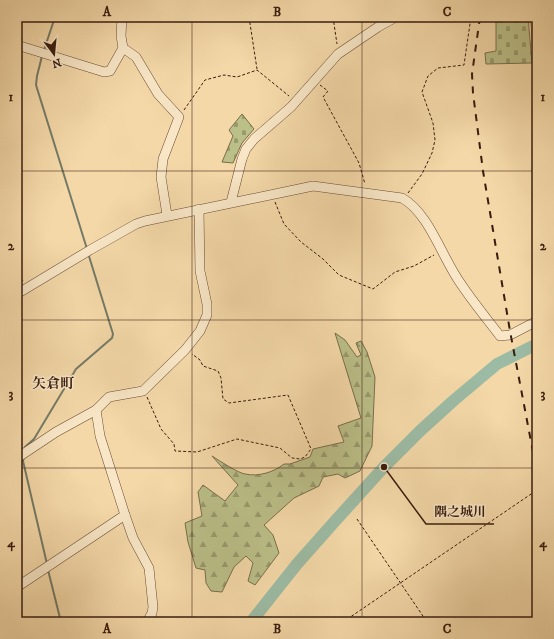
<svg xmlns="http://www.w3.org/2000/svg" width="554" height="639" font-family="'IM FELL DW Pica','Noto Serif JP',serif">
<style>
.forest{fill:url(#forest-firs);stroke:#7a6e4c}
.cemetery{fill:url(#cemetery-stones);stroke:#7a6e4c}
.lines{fill:none;stroke-linecap:round;stroke-linejoin:round}
.stream{stroke:#747b68;stroke-width:2}
.river{stroke:#9cbba4;stroke-width:12}
.minor-casing{stroke:#684b35;stroke-width:10}
.path{stroke:#391c0f;stroke-width:1;stroke-dasharray:3 2;stroke-linecap:butt}
.minor{stroke:#f8e6c6;stroke-width:9}
.rail{stroke:#391c0f;stroke-width:2;stroke-dasharray:7 7;stroke-linecap:butt}
.grid{fill:none;stroke:#391c0f;stroke-width:1;stroke-opacity:0.55}
.labels{text-anchor:middle;stroke-width:3;stroke-linejoin:round;paint-order:stroke}
.quarter-label{font-size:14px;font-weight:bold;fill:#391c0f;stroke:#f8e6c6}
.leader{fill:none;stroke:#391c0f;stroke-width:1.5}
.callout-dot{fill:#391c0f;stroke:#f8e6c6;stroke-width:1.5}
.callout-label{font-size:13px;text-anchor:middle;font-weight:bold;fill:#391c0f;stroke:#f8e6c6;stroke-width:3;stroke-linejoin:round;paint-order:stroke}
.neatline{fill:none;stroke:#391c0f;stroke-width:1.5}
.grid-label{font-size:13px;text-anchor:middle;font-weight:bold;fill:#391c0f}
</style>
<defs>
<pattern id="forest-firs" width="22" height="20" patternUnits="userSpaceOnUse"><rect width="22" height="20" fill="#bbbf88"/><path d="M5 1l3.5 6h-7zM16 11l3.5 6h-7z" fill="#999a6e"/></pattern>
<pattern id="cemetery-stones" width="16" height="16" patternUnits="userSpaceOnUse"><rect width="16" height="16" fill="#bbbf88"/><path d="M2 7V4a2 2 0 0 1 4 0v3zM10 15v-3a2 2 0 0 1 4 0v3z" fill="#999a6e"/></pattern>
</defs>
<rect width="100%" height="100%" fill="#f4d8a8"/>
<filter id="stains"><feTurbulence type="fractalNoise" baseFrequency=".005" numOctaves="4"/><feColorMatrix values="0 0 0 0 .2 0 0 0 0 .09 0 0 0 0 .02 0 0 0 .5 -.17"/></filter>
<radialGradient id="worn" r=".72"><stop offset=".6" stop-color="#630" stop-opacity="0"/><stop offset="1" stop-color="#630" stop-opacity=".3"/></radialGradient>
<!-- forest -->
<path class="forest" d="M335,333L345,340L357,357L361,355L356,343L361,341L367,352L375,377L372,446L360,471L345,478L338,474L323,477L319,486L294,498L264,525L273,535L279,553L255,585L248,581L253,563L246,556L234,567L222,592L211,591L206,583L205,570L196,568L188,542L185,523L202,516L198,492L203,485L225,501L238,485L212,456C220,461 238,473 245,474C259,477 274,472 284,464H290L310,457L313,449L344,442L338,426L361,418Z"/>
<!-- cemetery -->
<g class="cemetery">
<polygon points="496,17 528,17 532,63 486,64 485,53 496,51"/>
<polygon points="242,114 254,129 242,143 233,163 222,162 233,136 229,130"/>
</g>
<g class="lines">
<!-- stream -->
<g class="stream">
<polyline points="44,50 55,17"/>
<polyline points="42,56 37,76 36,85 87,249"/>
<polyline points="24,450 25,447 34,439 76,369 112,338 113,334 88,253"/>
<polyline points="24,457 23,461 47,564"/>
<polyline points="48,570 61,622"/>
</g>
<!-- river -->
<polyline class="river" points="251,622 297,564 336,520 384,467 420,431 453,401 497,364 537,344"/>
<defs>
<g id="minor">
<polyline points="535,17 537,39"/>
<polyline points="17,45 104,72 110,71 123,48 121,36 122,17"/>
<polyline points="123,48 136,57 158,94 179,117 163,159 161,177 167,215"/>
<polyline points="231,202 242,159 246,149 254,139 291,107 338,54 378,27 396,17"/>
<path d="M17,294L90,250L136,224L145,221L313,186L402,198C430,214 442,258 461,284C473,302 487,319 500,336L510,335L537,321"/>
<polyline points="96,410 100,436 125,515 133,538 149,568 153,607 152,613 147,622"/>
<polyline points="17,458 56,432 96,410 109,397 143,391 185,350 200,331 207,315 207,304 200,271 199,209"/>
<polyline points="17,587 125,515"/>
</g>
</defs>
<!-- minor casing -->
<use href="#minor" class="minor-casing"/>
<!-- path -->
<g class="path">
<polyline points="249,17 257,69"/>
<polyline points="333,17 337,44"/>
<polyline points="320,85 328,91 323,97 359,163 365,184"/>
<polyline points="184,110 205,80 224,75 237,77 257,70 289,96"/>
<polyline points="408,193 422,174 432,153 435,140 433,123 422,92 428,76 438,68 464,65 471,17"/>
<polyline points="275,202 284,224 301,242 323,259 339,275 373,289 395,272 414,266 434,255"/>
<polyline points="17,272 23,281"/>
<polyline points="147,397 161,429 174,444 175,451 197,452 237,439 280,448 292,458 300,459 305,457 311,449 309,444 288,395 229,403 223,399 221,378 218,371 203,366 200,360 192,354"/>
<polyline points="357,519 427,622"/>
<polyline points="343,622 537,490"/>
</g>
<!-- minor -->
<use href="#minor" class="minor"/>
<!-- rail -->
<polyline class="rail" points="480,17 472,74 473,93 483,171 510,331 537,473"/>
</g>
<!-- grid -->
<path class="grid" d="M192,17V622M362,17V622M17,171H537M17,320H537M17,468H537"/>
<g class="labels">
<!-- quarter labels -->
<g class="quarter-label">
<text x="53" y="388">矢倉町</text>
</g>
</g>
<!-- callouts -->
<path class="leader" d="M384 467L426 524H494"/>
<circle class="callout-dot" cx="384" cy="467" r="4"/>
<g class="callout-label">
<text x="460" y="516">隅之城川</text>
</g>
<!-- margin -->
<rect width="554" height="639" fill="none" stroke="#f4d8a8" stroke-width="44"/>
<!-- north arrow -->
<g transform="translate(54 54) rotate(164)" stroke="#f8e6c6" stroke-width="3" paint-order="stroke">
<path d="M0-3L7 15L0 10L-7 15Z" fill="#391c0f"/>
<text y="-6" font-size="11" font-weight="bold" text-anchor="middle" fill="#391c0f">N</text>
</g>
<rect x="22" y="22" width="510" height="595" class="neatline"/>
<g class="grid-label">
<text x="107" y="16">A</text>
<text x="277" y="16">B</text>
<text x="447" y="16">C</text>
<text x="11" y="101">1</text>
<text x="543" y="101">1</text>
<text x="11" y="250">2</text>
<text x="543" y="250">2</text>
<text x="11" y="398">3</text>
<text x="543" y="398">3</text>
<text x="11" y="547">4</text>
<text x="543" y="547">4</text>
<text x="107" y="633">A</text>
<text x="277" y="633">B</text>
<text x="447" y="633">C</text>
</g>
<rect width="100%" height="100%" filter="url(#stains)"/>
<rect width="100%" height="100%" fill="url(#worn)"/>
</svg>
